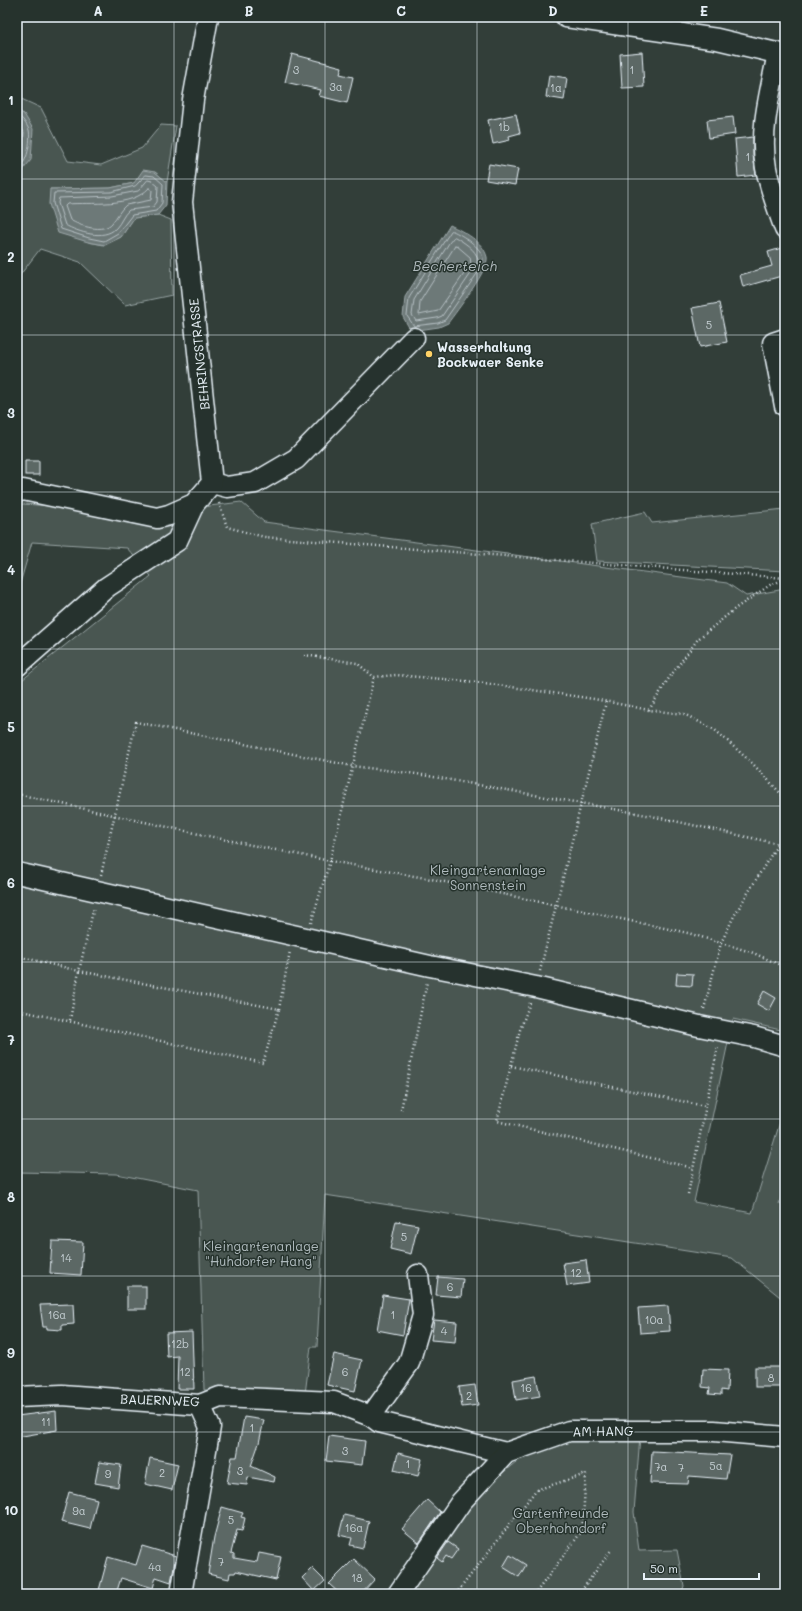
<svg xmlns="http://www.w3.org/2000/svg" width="802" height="1611" font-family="Mali,sans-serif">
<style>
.green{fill:#495651;stroke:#98a4a4}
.water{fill:#6d7978;stroke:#9ea9ab}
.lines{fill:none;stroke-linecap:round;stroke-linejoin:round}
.shore{stroke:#b7c1c5;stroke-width:1}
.building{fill:#5c6865;stroke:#e8f1f8}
.minor-casing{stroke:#e8f1f8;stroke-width:23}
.path{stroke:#e8f1f8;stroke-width:2.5;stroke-dasharray:1 3;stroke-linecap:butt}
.minor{stroke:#26332d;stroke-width:20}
.grid{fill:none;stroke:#e8f1f8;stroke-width:1;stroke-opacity:0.55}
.poi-dot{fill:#ffd166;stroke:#26332d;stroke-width:1.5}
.labels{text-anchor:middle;stroke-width:3;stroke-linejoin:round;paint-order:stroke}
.number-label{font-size:11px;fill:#c5cfd3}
.poi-label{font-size:13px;font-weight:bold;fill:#e8f1f8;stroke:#26332d;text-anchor:start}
.street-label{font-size:13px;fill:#e8f1f8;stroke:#26332d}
.park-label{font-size:13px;fill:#b0bbbe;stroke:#26332d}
.water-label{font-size:14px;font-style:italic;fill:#b1bbbe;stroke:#26332d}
.neatline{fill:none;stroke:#e8f1f8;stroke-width:1.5}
.grid-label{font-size:13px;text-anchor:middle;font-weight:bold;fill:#e8f1f8}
</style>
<rect width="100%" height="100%" fill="#323e39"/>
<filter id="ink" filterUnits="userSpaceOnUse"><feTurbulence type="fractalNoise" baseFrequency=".025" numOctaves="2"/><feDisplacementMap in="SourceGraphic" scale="8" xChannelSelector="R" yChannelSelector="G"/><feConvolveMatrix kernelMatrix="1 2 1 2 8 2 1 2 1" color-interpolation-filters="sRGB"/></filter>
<g filter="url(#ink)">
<!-- green -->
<g class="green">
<polygon points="17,97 41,108 68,161 101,165 142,148 161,125 176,126 167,182 155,172 134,183 110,188 50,189 88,242 104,245 121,237 134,218 158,215 171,220 172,295 125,305 80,262 40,249 17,279 17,172 22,171 24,114 17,111"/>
<polygon points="241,502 264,522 727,583 746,596 785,589 785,1031 733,1019 694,1202 752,1213 785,1106 785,1184 779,1204 785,1205 785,1301 732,1258 325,1195 317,1347 311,1347 305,1394 204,1390 198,1190 116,1174 17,1172 17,679 22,680 151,576 127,548 32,542 17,594 17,505 23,504 155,513"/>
<polygon points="785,509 785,571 597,561 592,524 645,512 652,523"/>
<path d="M640,1436L634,1512L639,1551L677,1550L684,1586L681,1594H404C436,1549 501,1452 558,1441C566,1440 576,1440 585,1439C603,1438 622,1437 640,1436Z"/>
</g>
<!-- water -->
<g class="water">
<polygon points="17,111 24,114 33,129 31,160 22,171 17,172"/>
<polygon points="143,170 155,172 167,182 166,205 158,215 134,218 121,237 105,245 88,242 58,233 49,204 50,189 110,188 134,183"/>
<path d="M450,225C464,232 483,241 487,257C490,268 456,312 448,323L439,327L411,331L403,317L405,297Z"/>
</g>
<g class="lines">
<!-- shore -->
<g class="shore">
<path d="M17,115C22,117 27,125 29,130C31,140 28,165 17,168"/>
<polyline points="17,121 24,132 22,156 17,163"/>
<polygon points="146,175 154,176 163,184 162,203 156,211 132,215 118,233 104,241 89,238 61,229 53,203 54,193 111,192 135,186"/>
<path d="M148,180L152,181L158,186L157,202L153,207L129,210C123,215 121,223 116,228C104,241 78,232 65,225L58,203L59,198L112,196L138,191Z"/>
<path d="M149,188L152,190L151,200L126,205C120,210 117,217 112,223C103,234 80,226 70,220L65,206L67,204C92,202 131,208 149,188Z"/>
<path d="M453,231C462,235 482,247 483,259C483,261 482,266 481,268L445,320L438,323L414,326L407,316L409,298L445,240L451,231Z"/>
<path d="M455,237C462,241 477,250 478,260C478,262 477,264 476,266L442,316L437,318L416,321L412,315L414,300L449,243L453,238Z"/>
<polygon points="456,245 470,257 471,264 438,311 419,315 420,302"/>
</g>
</g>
<!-- building -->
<g class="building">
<polygon points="642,52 644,87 622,88 620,54"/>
<polygon points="292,54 342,67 340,74 353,77 347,103 319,96 321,90 285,82"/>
<polygon points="549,75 567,78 564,100 546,97"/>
<polygon points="516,114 520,133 509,136 510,140 493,144 488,120"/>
<polygon points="733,117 735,134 709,138 707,120"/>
<polygon points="753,137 753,155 756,175 738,177 735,139"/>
<polygon points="489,164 518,169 515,185 486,180"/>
<polygon points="785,247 785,275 743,287 740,275 772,266 768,252"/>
<polygon points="719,303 727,342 700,347 692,308"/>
<rect x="25" y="461" width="14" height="14"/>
<polygon points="677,973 693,974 692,986 676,985"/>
<polygon points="764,991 776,998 769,1011 757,1004"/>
<polygon points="396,1221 418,1225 411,1254 390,1249"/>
<polygon points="52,1241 83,1242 81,1275 50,1273"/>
<polygon points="586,1260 589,1283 567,1286 563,1263"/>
<polygon points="438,1277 463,1279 461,1297 436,1295"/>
<rect x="127" y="1286" width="19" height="23"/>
<polygon points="383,1295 409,1299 403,1335 377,1330"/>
<polygon points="73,1304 74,1324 62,1325 62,1330 47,1329 47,1327 43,1327 40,1305"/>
<polygon points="668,1306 670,1331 640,1333 638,1308"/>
<polygon points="434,1320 457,1322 455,1342 431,1340"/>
<polygon points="192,1332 194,1389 177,1389 178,1356 167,1357 166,1333"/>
<polygon points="334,1354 362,1360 355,1391 327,1385"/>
<rect x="755" y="1367" width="30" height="20"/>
<polygon points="703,1369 728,1370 727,1391 721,1390 721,1395 709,1394 710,1388 702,1387"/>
<polygon points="536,1376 540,1396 516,1400 513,1380"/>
<polygon points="475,1385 478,1405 462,1407 459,1387"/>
<polygon points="56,1411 57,1430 17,1437 17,1416"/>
<polygon points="244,1417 264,1420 259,1443 251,1466 275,1477 274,1482 248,1477 247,1485 227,1483 232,1457 237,1457"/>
<polygon points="329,1436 365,1441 362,1465 326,1461"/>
<polygon points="652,1451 730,1455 726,1479 689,1476 688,1484 650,1483"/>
<polygon points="398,1453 422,1459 418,1476 394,1470"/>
<polygon points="150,1458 178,1464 172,1490 145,1484"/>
<polygon points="99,1462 121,1465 118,1487 95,1483"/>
<polygon points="69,1492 97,1499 90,1529 61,1522"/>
<polygon points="427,1500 440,1512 419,1543 402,1529"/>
<polygon points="222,1507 243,1513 241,1517 245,1518 242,1531 237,1530 231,1553 234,1554 234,1558 257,1562 259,1553 281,1557 276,1580 236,1571 235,1573 230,1573 229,1579 208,1574 214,1537"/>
<polygon points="344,1515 369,1521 363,1548 350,1545 352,1538 339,1535"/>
<polygon points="448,1542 458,1549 451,1559 446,1556 442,1562 437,1558"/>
<polygon points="142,1546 176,1556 171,1582 156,1577 153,1588 121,1578 116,1594 98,1594 108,1557 136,1565"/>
<polygon points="510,1555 526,1565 519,1577 503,1567"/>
<polygon points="354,1559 375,1579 361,1594 340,1594 329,1584"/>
<polygon points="312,1568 325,1581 314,1591 302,1578"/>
</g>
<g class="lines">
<defs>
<g id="minor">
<polyline points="566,17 717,39 785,55"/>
<path d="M778,53C771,90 759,130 766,168C770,189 778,209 785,229"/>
<polyline points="785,406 773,343 785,339"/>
<polyline points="212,483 227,487 255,483 296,459 414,338"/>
<polyline points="17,492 23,490 157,518 169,515 194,504 212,483 182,202 193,100 208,17"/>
<polyline points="17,666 107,587 177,541 194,504"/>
<polyline points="17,873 430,966 536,987 699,1026 754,1037 785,1046"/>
<polyline points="17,1397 62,1395 200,1405 220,1397 334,1402 371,1416 379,1422 506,1453"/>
<polyline points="371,1416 409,1363 423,1315 418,1275"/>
<polyline points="181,1594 210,1427 200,1405"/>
<polyline points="398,1594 461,1502 506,1453 569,1431 714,1431 785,1437"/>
</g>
</defs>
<!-- minor casing -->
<use href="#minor" class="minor-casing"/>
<!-- path -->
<g class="path">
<polyline points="219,503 227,527 264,537 785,578"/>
<polyline points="304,655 357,663 374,677 396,675 477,682 594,699 649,710 684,714 715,730 752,763 785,798"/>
<polyline points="649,710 669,678 698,639 736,608 770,585 785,579"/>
<polyline points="17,794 222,839 330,861 431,879 688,933 751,952 785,967"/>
<polyline points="101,875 136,722 352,766 417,774 647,815 779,844"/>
<polyline points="311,923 330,861 374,677"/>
<polyline points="17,956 79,971 279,1009 263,1063 17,1010"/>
<polyline points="540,971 606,702"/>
<polyline points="530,1003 520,1030 497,1121 693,1168"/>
<polyline points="279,1009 290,951"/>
<polyline points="704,1009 721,943 734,916 774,850 785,836"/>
<polyline points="70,1020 79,971 94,907"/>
<polyline points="511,1066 705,1106"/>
<polyline points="401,1110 427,982"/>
<polyline points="688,1194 718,1046"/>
<polyline points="456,1594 536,1490 586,1474 582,1531 535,1594"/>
<polyline points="579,1594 612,1549"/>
</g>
<!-- minor -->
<use href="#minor" class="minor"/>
</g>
</g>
<!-- grid -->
<path class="grid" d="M174,17V1594M325,17V1594M477,17V1594M628,17V1594M17,179H785M17,335H785M17,492H785M17,649H785M17,806H785M17,962H785M17,1119H785M17,1276H785M17,1432H785"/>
<!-- markers -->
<circle class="poi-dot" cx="429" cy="354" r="4"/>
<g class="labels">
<!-- number labels -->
<g class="number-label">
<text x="296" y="74">3</text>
<text x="632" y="74">1</text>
<text x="336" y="91">3a</text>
<text x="556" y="92">1a</text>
<text x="504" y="131">1b</text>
<text x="748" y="161">1</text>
<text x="709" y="329">5</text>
<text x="404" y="1241">5</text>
<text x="66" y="1262">14</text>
<text x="576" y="1277">12</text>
<text x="450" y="1291">6</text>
<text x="57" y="1319">16a</text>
<text x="393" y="1319">1</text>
<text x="654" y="1324">10a</text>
<text x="444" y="1335">4</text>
<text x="180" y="1348">12b</text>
<text x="185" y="1376">12</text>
<text x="345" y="1376">6</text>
<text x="771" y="1382">8</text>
<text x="526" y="1392">16</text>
<text x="469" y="1400">2</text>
<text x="46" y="1426">11</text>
<text x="252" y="1432">1</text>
<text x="345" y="1455">3</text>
<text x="408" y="1468">1</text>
<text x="716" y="1470">5a</text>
<text x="661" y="1471">7a</text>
<text x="681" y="1472">7</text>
<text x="240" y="1475">3</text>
<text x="162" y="1477">2</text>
<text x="108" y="1478">9</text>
<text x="79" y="1515">9a</text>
<text x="231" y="1524">5</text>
<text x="354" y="1532">16a</text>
<text x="221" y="1566">7</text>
<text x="155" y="1571">4a</text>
<text x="357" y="1582">18</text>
</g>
<!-- poi labels -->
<g class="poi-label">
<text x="437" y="352">Wasserhaltung<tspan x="437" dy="15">Bockwaer Senke</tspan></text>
</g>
<!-- street labels -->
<g class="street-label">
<text transform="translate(199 354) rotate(-96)" y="5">BEHRINGSTRASSE</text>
<text transform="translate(160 1400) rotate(2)" y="5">BAUERNWEG</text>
<text transform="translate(603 1431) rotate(-1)" y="5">AM HANG</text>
</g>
<!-- park labels -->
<g class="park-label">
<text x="488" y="875">Kleingartenanlage<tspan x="488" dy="15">Sonnenstein</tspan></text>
<text x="261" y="1251">Kleingartenanlage<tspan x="261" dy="15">"Huhdorfer Hang"</tspan></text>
<text x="561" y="1518">Gartenfreunde<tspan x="561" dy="15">Oberhohndorf</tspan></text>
</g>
<!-- water labels -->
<g class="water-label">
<text x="455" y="271">Becherteich</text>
</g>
</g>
<!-- margin -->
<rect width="802" height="1611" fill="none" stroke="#26332d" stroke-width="44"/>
<!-- scale -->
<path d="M644 1573v6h115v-6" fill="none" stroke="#e8f1f8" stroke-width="2"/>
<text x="650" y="1573" font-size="12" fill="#e8f1f8" stroke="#26332d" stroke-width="3" paint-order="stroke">50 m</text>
<rect x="22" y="22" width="758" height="1567" class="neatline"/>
<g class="grid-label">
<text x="98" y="16">A</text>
<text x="249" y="16">B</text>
<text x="401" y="16">C</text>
<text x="553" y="16">D</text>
<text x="704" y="16">E</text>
<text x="11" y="105">1</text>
<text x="11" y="262">2</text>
<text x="11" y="418">3</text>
<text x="11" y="575">4</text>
<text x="11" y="732">5</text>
<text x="11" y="888">6</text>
<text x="11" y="1045">7</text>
<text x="11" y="1202">8</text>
<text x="11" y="1358">9</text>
<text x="11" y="1515">10</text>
</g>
</svg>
